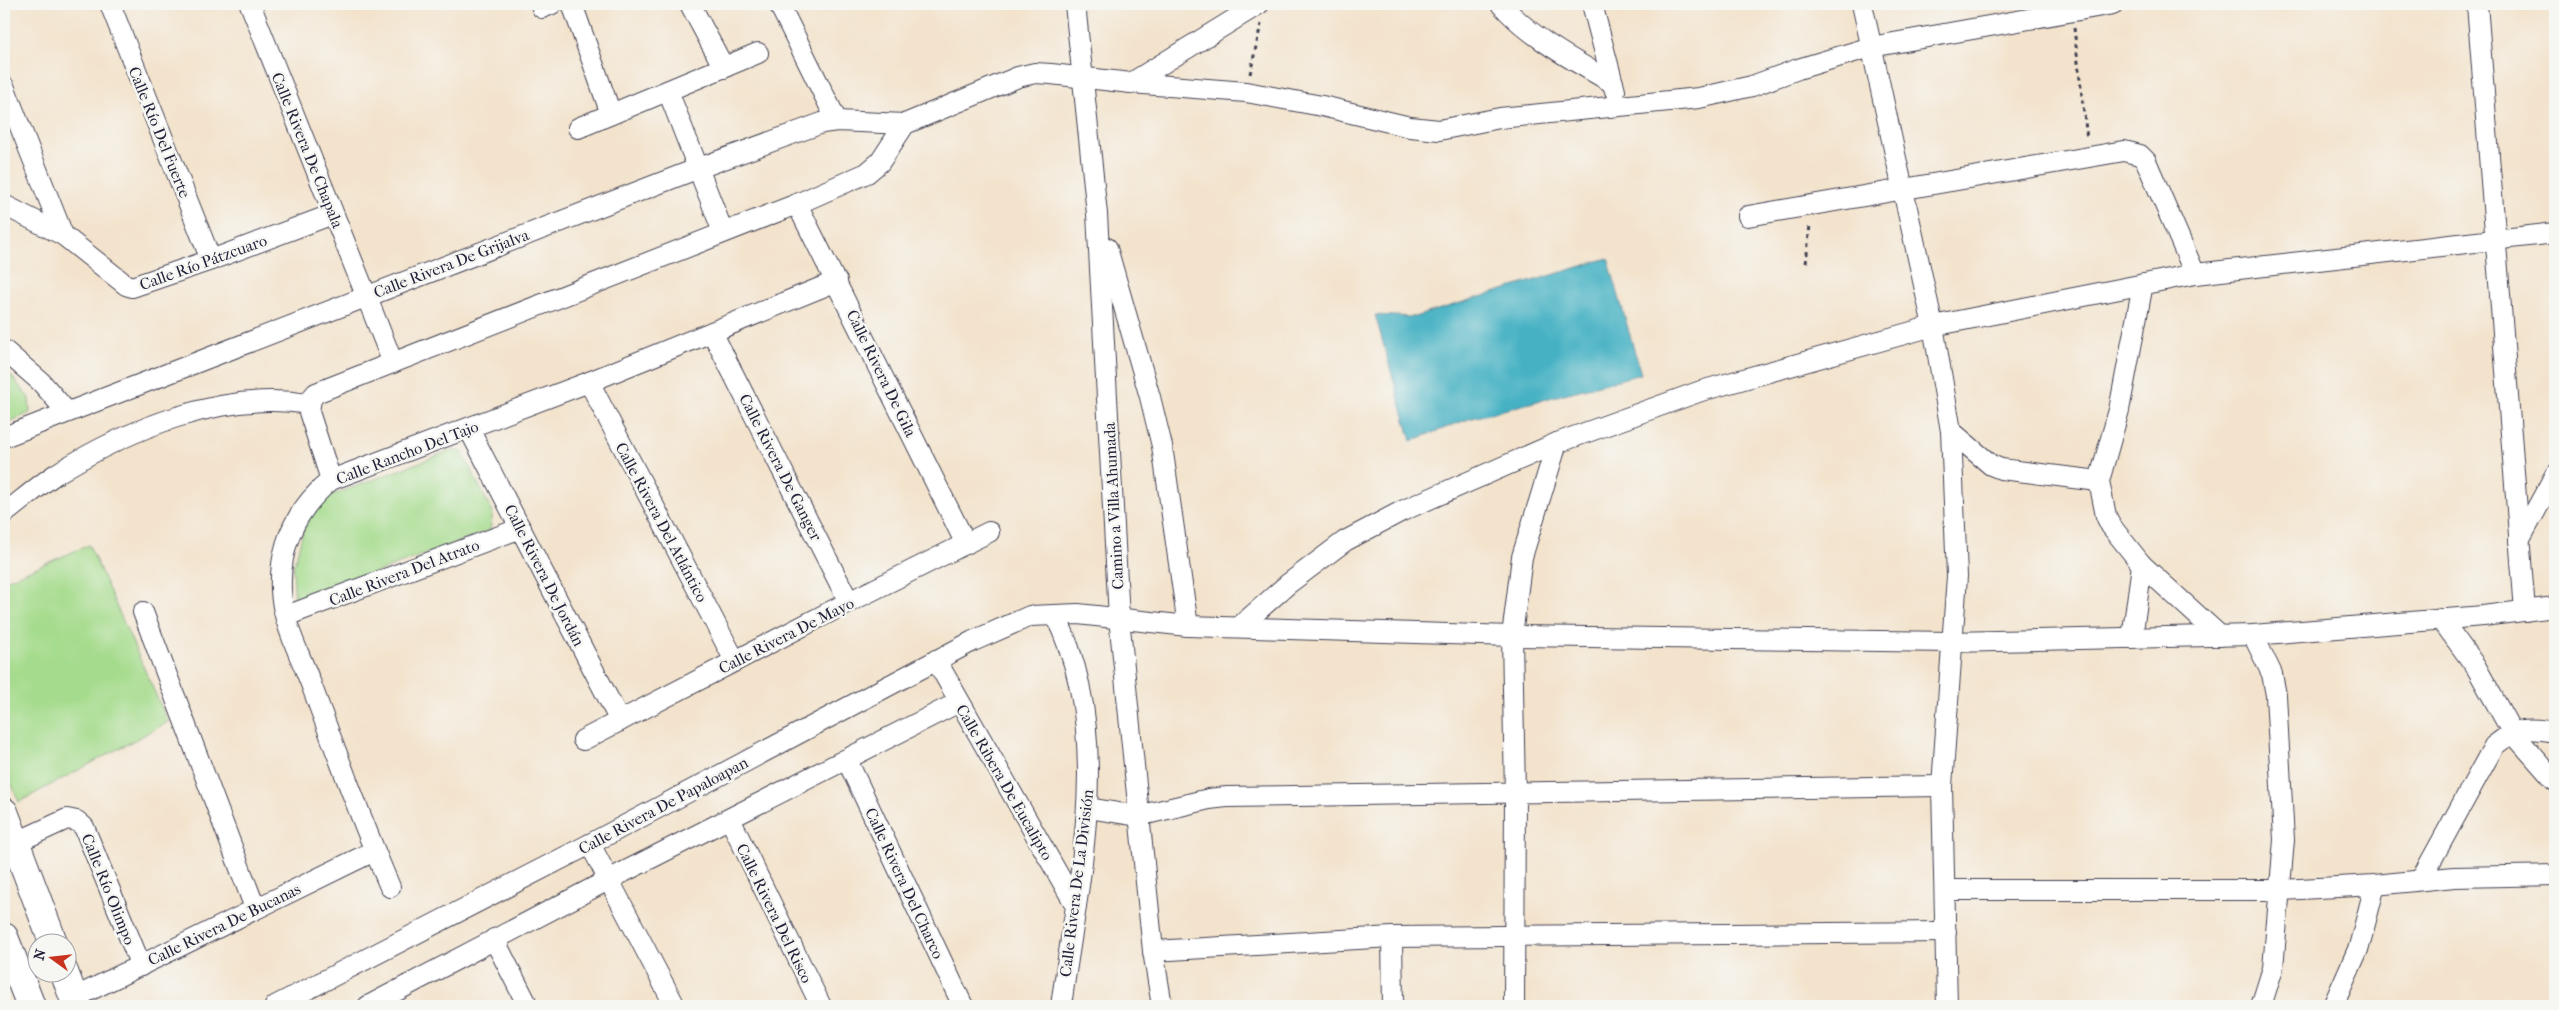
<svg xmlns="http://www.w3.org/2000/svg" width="2559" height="1010" font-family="'IM FELL French Canon',serif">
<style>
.green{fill:#a5db8c;stroke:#647e64}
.water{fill:#45b1c3;stroke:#346a7f}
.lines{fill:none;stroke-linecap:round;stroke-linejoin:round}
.street-casing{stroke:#413f51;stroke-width:22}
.secondary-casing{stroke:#413f51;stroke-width:30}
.path{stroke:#413f51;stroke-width:3;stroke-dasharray:4 4;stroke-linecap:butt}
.street{stroke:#fff;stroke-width:20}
.secondary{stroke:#fff;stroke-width:28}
.labels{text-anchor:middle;stroke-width:5;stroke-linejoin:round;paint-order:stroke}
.street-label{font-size:16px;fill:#22223b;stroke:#f6f6f2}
</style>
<rect width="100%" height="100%" fill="#f6f6f2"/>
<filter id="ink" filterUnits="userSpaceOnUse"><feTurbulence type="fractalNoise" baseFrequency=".02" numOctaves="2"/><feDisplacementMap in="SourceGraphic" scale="10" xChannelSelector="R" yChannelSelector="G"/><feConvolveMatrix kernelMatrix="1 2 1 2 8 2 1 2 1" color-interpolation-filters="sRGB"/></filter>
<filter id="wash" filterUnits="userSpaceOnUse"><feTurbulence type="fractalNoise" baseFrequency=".0096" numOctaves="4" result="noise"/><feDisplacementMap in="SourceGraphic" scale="20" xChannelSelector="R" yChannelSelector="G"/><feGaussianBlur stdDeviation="1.12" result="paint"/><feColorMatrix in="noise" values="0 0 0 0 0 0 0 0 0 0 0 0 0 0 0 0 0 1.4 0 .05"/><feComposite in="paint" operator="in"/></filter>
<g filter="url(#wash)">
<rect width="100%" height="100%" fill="#f3e3cc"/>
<!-- green -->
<g class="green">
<polygon points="4,367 29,398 30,413 4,424"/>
<polygon points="452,450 462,452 493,513 490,530 295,603 293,569 304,528 322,499"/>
<polygon points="89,545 168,722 19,802 4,766 4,581"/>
</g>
<!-- water -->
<polygon class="water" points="1608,258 1641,374 1469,419 1411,441 1375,315 1414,317"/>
</g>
<g filter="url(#ink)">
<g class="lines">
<defs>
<g id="street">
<polyline points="110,4 211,260"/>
<polyline points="250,4 393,363"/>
<polyline points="572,4 611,114"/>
<polyline points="690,4 724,68"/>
<polyline points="779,4 837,121"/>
<polyline points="1075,4 1097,214 1119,618 1153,951 1162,1006"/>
<path d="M1501,4C1532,39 1573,60 1613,83"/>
<polyline points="1592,4 1615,91"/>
<polyline points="1862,4 1933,326 1951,431 1957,576 1942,786 1947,1006"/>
<polyline points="2477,4 2525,611"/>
<polyline points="542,8 552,4"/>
<polyline points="1131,83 1259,4"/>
<polyline points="4,86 63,235"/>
<polyline points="668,91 723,232"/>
<polyline points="578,128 758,53"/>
<polyline points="797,204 966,544"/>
<polyline points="4,205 63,235 126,285 132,287 211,260 333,214"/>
<polyline points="1748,216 2124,151 2140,155 2146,161 2195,274"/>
<polyline points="1107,248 1150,397 1162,446 1188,626"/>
<polyline points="2143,284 2119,410 2099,481 2106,516 2111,526 2142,565 2220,636"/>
<polyline points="712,332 849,602"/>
<polyline points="4,350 41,382 67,412"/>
<polyline points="589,382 735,661"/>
<polyline points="469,429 620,721"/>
<polyline points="1951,431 1991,465 2001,469 2099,481"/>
<polyline points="4,437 699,168 822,123 837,121 905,124"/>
<polyline points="331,480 309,412 311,399 316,393 797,204 867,173 880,162 905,124 1018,77 1035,73 1051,74 1131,83 1246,92 1322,106 1410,127 1439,130 1500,118 1699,98 1752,86 1798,69 1871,47 2113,4"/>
<path d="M4,514C21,501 38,486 56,474C128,429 223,390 309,404"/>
<polyline points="2519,541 2555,475"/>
<polyline points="143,612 255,908"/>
<path d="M1055,615C1115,734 1078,881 1061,1006"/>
<polyline points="286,616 521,528"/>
<polyline points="2441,619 2476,667 2512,732 2555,781"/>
<polyline points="1239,627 1288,584 1345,541 1402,511 1557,443 1701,391 1933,326 2195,274 2555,233"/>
<polyline points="2253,635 2272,674 2276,695 2284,840 2273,968 2261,1006"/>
<polyline points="2132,638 2142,565"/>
<polyline points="936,660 1075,904"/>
<polyline points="583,740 849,602 989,532"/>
<polyline points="847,760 963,1006"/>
<polyline points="1088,808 1138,816 1209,799 1227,797 1942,786"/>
<polyline points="730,819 821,1006"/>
<polyline points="15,843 67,819 77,821 84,827 141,966"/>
<polyline points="590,844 675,1006"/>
<path d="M2421,879L2494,746C2517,727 2526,727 2555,732"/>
<path d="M390,887C361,820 336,752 311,684C300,655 282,621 281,590C279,545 297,508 331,480L589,382L837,281"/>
<polyline points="1945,890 2281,890 2375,885 2454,877 2555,875"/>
<polyline points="1392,937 1393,1006"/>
<polyline points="494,939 528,1006"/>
<polyline points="1153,951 1392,937 1946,932"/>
<polyline points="74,998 374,851"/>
<polyline points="275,1006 590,844 973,641 1030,616 1078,614 1188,626 1512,636 1952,642 2253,635 2483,616 2555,607"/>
<polyline points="368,1006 610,879 959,702"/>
<polyline points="1514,1006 1515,794 1512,636 1522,557 1557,443"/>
<polyline points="2333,1006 2359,947 2375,885"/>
</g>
<g id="secondary">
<polyline points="4,812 53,942"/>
<polyline points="4,937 31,1006"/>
<polyline points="64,972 77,1006"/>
</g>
</defs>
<!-- street casing -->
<use href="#street" class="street-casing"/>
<!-- secondary casing -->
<use href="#secondary" class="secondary-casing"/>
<!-- path -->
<g class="path">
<polyline points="2074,28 2087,139"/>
<polyline points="1250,74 1261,24"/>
<polyline points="1806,263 1810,225"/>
</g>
<!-- street -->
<use href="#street" class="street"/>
<!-- secondary -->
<use href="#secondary" class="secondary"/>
</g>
</g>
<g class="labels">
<!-- street labels -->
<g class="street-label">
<text transform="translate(160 132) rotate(68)" y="6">Calle Río Del Fuerte</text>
<text transform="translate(308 150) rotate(68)" y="6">Calle Rivera De Chapala</text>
<text transform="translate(203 262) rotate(-20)" y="6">Calle Río Pátzcuaro</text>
<text transform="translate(451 263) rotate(-21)" y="6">Calle Rivera De Grijalva</text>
<text transform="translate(882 373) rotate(64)" y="6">Calle Rivera De Gila</text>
<text transform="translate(407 452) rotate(-21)" y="6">Calle Rancho Del Tajo</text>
<text transform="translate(781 467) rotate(63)" y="6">Calle Rivera De Ganger</text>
<text transform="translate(1113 506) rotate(-93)" y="6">Camino a Villa Ahumada</text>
<text transform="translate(662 522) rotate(62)" y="6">Calle Rivera Del Atlántico</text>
<text transform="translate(404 572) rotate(-21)" y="6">Calle Rivera Del Atrato</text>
<text transform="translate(545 575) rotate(63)" y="6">Calle Rivera De Jordán</text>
<text transform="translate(786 635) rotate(-27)" y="6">Calle Rivera De Mayo</text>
<text transform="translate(1005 782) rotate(60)" y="6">Calle Ribera De Eucalipto</text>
<text transform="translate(663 805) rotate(-28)" y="6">Calle Rivera De Papaloapan</text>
<text transform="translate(905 883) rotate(65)" y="6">Calle Rivera Del Charco</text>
<text transform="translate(1076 883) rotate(-83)" y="6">Calle Rivera De La División</text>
<text transform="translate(109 889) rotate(68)" y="6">Calle Río Olimpo</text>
<text transform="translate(775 913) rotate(64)" y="6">Calle Rivera Del Risco</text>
<text transform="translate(224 924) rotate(-26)" y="6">Calle Rivera De Bucanas</text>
</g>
</g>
<!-- margin -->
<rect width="2559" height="1010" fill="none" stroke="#f6f6f2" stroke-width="20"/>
<!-- north arrow -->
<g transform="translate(52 958) rotate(285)"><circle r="24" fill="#f6f6f2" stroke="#a1a1a9"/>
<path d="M0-4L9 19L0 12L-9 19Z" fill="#c8321e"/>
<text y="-8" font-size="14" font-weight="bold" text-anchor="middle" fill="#22223b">N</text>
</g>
</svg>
